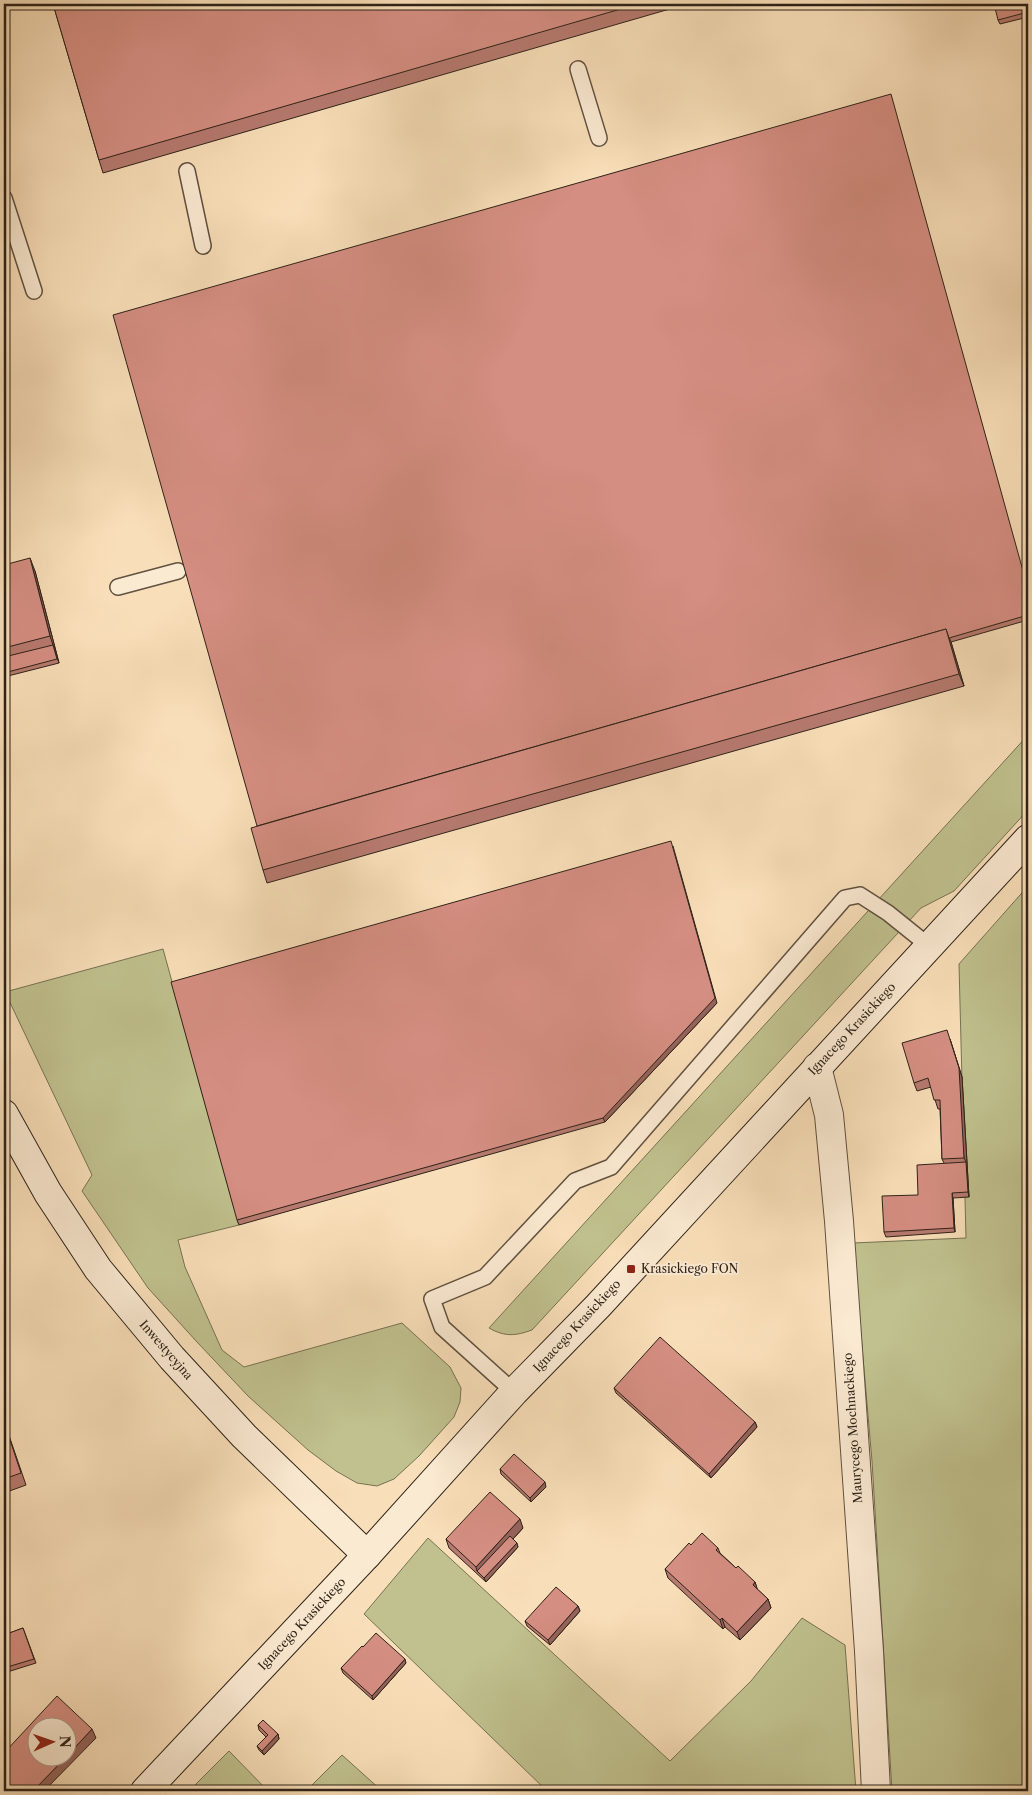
<svg xmlns="http://www.w3.org/2000/svg" width="1032" height="1795" font-family="'Libre Caslon Text',serif">
<style>
.green{fill:#c0c18e;stroke:#767253}
.lines{fill:none;stroke-linecap:round;stroke-linejoin:round}
.lane-casing{stroke:#605140;stroke-width:18}
.street-casing{stroke:#605140;stroke-width:30}
.secondary-casing{stroke:#2d2218;stroke-width:30}
.lane{stroke:#fbead2;stroke-width:15}
.street{stroke:#fbead2;stroke-width:28}
.secondary{stroke:#fbead2;stroke-width:28}
.wall{fill:#b77a70;stroke:#2d2218}
.shaded-wall{fill:#95635b;stroke:#2d2218}
.building{fill:#d58e82;stroke:#2d2218}
.poi-dot{fill:#8f2418;stroke:#fbead2;stroke-width:2}
.labels{text-anchor:middle;stroke-width:4;stroke-linejoin:round;paint-order:stroke}
.street-label{font-size:12px;fill:#2d2218;stroke:#fbead2}
.poi-label{font-size:12px;fill:#2d2218;stroke:#fbead2;text-anchor:start}
</style>
<rect width="100%" height="100%" fill="#f9dfb9"/>
<filter id="stains"><feTurbulence type="fractalNoise" baseFrequency=".004" numOctaves="4"/><feColorMatrix values="0 0 0 0 .2 0 0 0 0 .09 0 0 0 0 .02 0 0 0 .5 -.17"/></filter>
<radialGradient id="worn" r=".72"><stop offset=".6" stop-color="#630" stop-opacity="0"/><stop offset="1" stop-color="#630" stop-opacity=".3"/></radialGradient>
<!-- green -->
<g class="green">
<path d="M1028,735V810L954,891L921,908L532,1330C515,1336 505,1337 489,1328Z"/>
<polygon points="1028,886 1028,1791 892,1791 872,1461 853,1243 966,1238 959,964"/>
<polygon points="163,949 239,1225 178,1240 185,1267 222,1350 244,1367 402,1323 450,1367 461,1388 460,1402 454,1417 419,1456 394,1479 377,1486 357,1483 336,1471 308,1450 248,1396 197,1342 148,1288 82,1191 92,1175 5,992"/>
<polygon points="428,1538 670,1761 751,1681 802,1618 845,1645 856,1791 547,1791 364,1614"/>
<polygon points="229,1751 268,1791 189,1791"/>
<polygon points="342,1755 382,1791 306,1791"/>
</g>
<g class="lines">
<defs>
<g id="lane">
<polyline points="578,69 599,138"/>
<polyline points="187,171 203,246"/>
<polyline points="4,198 34,291"/>
<polyline points="118,587 178,571"/>
<polyline points="514,1392 442,1327 432,1299 485,1277 575,1181 611,1167 845,898 860,895 888,913 929,946"/>
</g>
<polyline id="street" points="817,1067 829,1115 839,1221 869,1651 876,1791"/>
<g id="secondary">
<polyline points="4,1114 48,1193 98,1269 172,1358 244,1436 367,1555"/>
<polyline points="145,1791 367,1555 514,1392 598,1306 1028,839"/>
</g>
</defs>
<!-- lane casing -->
<use href="#lane" class="lane-casing"/>
<!-- street casing -->
<use href="#street" class="street-casing"/>
<!-- secondary casing -->
<use href="#secondary" class="secondary-casing"/>
<!-- lane -->
<use href="#lane" class="lane"/>
<!-- street -->
<use href="#street" class="street"/>
<!-- secondary -->
<use href="#secondary" class="secondary"/>
</g>
<!-- wall -->
<g class="wall">
<polygon points="53,4 687,4 103,173 99,160"/>
<polygon points="1028,4 1028,17 1000,24 998,20"/>
<polygon points="4,501 7,513 4,514"/>
<polygon points="4,565 35,571 59,663 4,677"/>
<polygon points="1028,588 1028,620 951,642 964,686 267,883 263,870"/>
<polygon points="717,1003 605,1122 239,1225 237,1220"/>
<polygon points="950,1039 962,1077 969,1197 953,1198 955,1232 886,1237 884,1232 918,1195 944,1163 942,1159 940,1109 938,1109 931,1087 917,1091 914,1083"/>
<polygon points="614,1388 755,1422 757,1427 711,1478 616,1393"/>
<polygon points="4,1421 26,1485 4,1493"/>
<polygon points="500,1469 546,1487 531,1502 501,1474"/>
<polygon points="523,1528 513,1539 518,1547 486,1582 449,1548 446,1539"/>
<polygon points="691,1545 718,1548 720,1553 736,1568 755,1582 757,1589 768,1599 771,1608 740,1640 725,1627 723,1629 668,1578 665,1569"/>
<polygon points="578,1606 580,1611 550,1645 527,1626 525,1621"/>
<polygon points="23,1628 36,1663 4,1673 4,1635"/>
<polygon points="363,1647 406,1663 373,1700 343,1673 341,1668"/>
<polygon points="258,1725 278,1734 279,1739 264,1755 259,1750 257,1746 266,1737 259,1730"/>
</g>
<!-- shaded-wall -->
<g class="shaded-wall">
<polygon points="30,558 35,571 59,663 50,636"/>
<polygon points="946,629 951,642 964,686 959,674"/>
<polygon points="673,846 717,1003 605,1122 603,1118"/>
<polygon points="950,1039 962,1077 969,1197 968,1192 966,1162 964,1158"/>
<polygon points="952,1193 953,1198 955,1232 954,1228"/>
<polygon points="755,1422 757,1427 711,1478 709,1474"/>
<polygon points="545,1482 546,1487 531,1502 530,1498"/>
<polygon points="520,1519 523,1528 481,1574 477,1571 476,1567"/>
<polygon points="517,1543 518,1547 486,1582 484,1578"/>
<polygon points="755,1582 758,1591 753,1585"/>
<polygon points="768,1599 771,1608 740,1640 737,1632"/>
<polygon points="578,1606 580,1611 550,1645 548,1640"/>
<polygon points="722,1618 725,1627 723,1629 720,1620"/>
<polygon points="405,1659 406,1663 373,1700 372,1696"/>
<polygon points="92,1729 96,1738 44,1791 33,1791 65,1758 68,1758 68,1755"/>
<polygon points="278,1734 279,1739 264,1755 262,1751"/>
</g>
<!-- building -->
<g class="building">
<polygon points="53,4 638,4 99,160"/>
<polygon points="994,4 1028,4 1028,12 998,20"/>
<polygon points="891,94 1028,589 1028,615 949,638 946,629 257,826 113,315"/>
<polygon points="30,558 50,636 4,648 4,565"/>
<polygon points="946,629 959,674 263,870 251,828"/>
<polygon points="53,645 57,659 4,673 4,657"/>
<polygon points="671,841 715,998 603,1118 237,1220 171,982"/>
<polygon points="947,1030 959,1068 964,1158 942,1159 940,1100 934,1100 928,1078 914,1083 902,1043"/>
<polygon points="966,1162 968,1192 952,1193 954,1228 884,1232 882,1196 918,1195 917,1165"/>
<polygon points="660,1337 755,1422 709,1474 614,1388"/>
<polygon points="4,1422 21,1473 4,1479"/>
<polygon points="514,1454 545,1482 530,1498 500,1469"/>
<polygon points="490,1492 520,1519 476,1567 446,1539"/>
<polygon points="702,1533 718,1548 716,1550 736,1568 738,1566 755,1582 753,1585 768,1599 737,1632 722,1618 720,1620 665,1569 689,1543 691,1545"/>
<polygon points="510,1536 517,1543 484,1578 477,1571"/>
<polygon points="556,1587 578,1606 548,1640 525,1621"/>
<polygon points="23,1628 34,1659 4,1668 4,1635"/>
<polygon points="376,1633 405,1659 372,1696 341,1668 362,1646 363,1647"/>
<polygon points="57,1696 92,1729 68,1755 68,1728 38,1728 38,1758 65,1758 33,1791 6,1791 4,1789 4,1753"/>
<polygon points="263,1720 278,1734 262,1751 257,1746 268,1735 258,1725"/>
</g>
<!-- markers -->
<rect class="poi-dot" x="626" y="1264" width="10" height="10" rx="2.5"/>
<g class="labels">
<!-- street labels -->
<g class="street-label">
<text transform="translate(852 1029) rotate(-47)" y="4">Ignacego Krasickiego</text>
<text transform="translate(577 1326) rotate(-47)" y="4">Ignacego Krasickiego</text>
<text transform="translate(166 1350) rotate(49)" y="4">Inwestycyjna</text>
<text transform="translate(853 1428) rotate(-94)" y="4">Maurycego Mochnackiego</text>
<text transform="translate(302 1624) rotate(-47)" y="4">Ignacego Krasickiego</text>
</g>
<!-- poi labels -->
<g class="poi-label">
<text x="641" y="1273">Krasickiego FON</text>
</g>
</g>
<!-- margin -->
<rect width="1032" height="1795" fill="none" stroke="#f9dfb9" stroke-width="20"/>
<rect x="5" y="5" width="1022" height="1785" fill="none" stroke="#2d2218" stroke-width="2.5"/>
<rect x="10" y="10" width="1012" height="1775" fill="none" stroke="#2d2218"/>
<!-- north arrow -->
<g transform="translate(52 1742) rotate(88)"><circle r="24" fill="#fbead2" stroke="#a99a88"/>
<path d="M0-4L9 19L0 12L-9 19Z" fill="#8f2418"/>
<text y="-8" font-size="14" font-weight="bold" text-anchor="middle" fill="#2d2218">N</text>
</g>
<rect width="100%" height="100%" filter="url(#stains)"/>
<rect width="100%" height="100%" fill="url(#worn)"/>
</svg>
